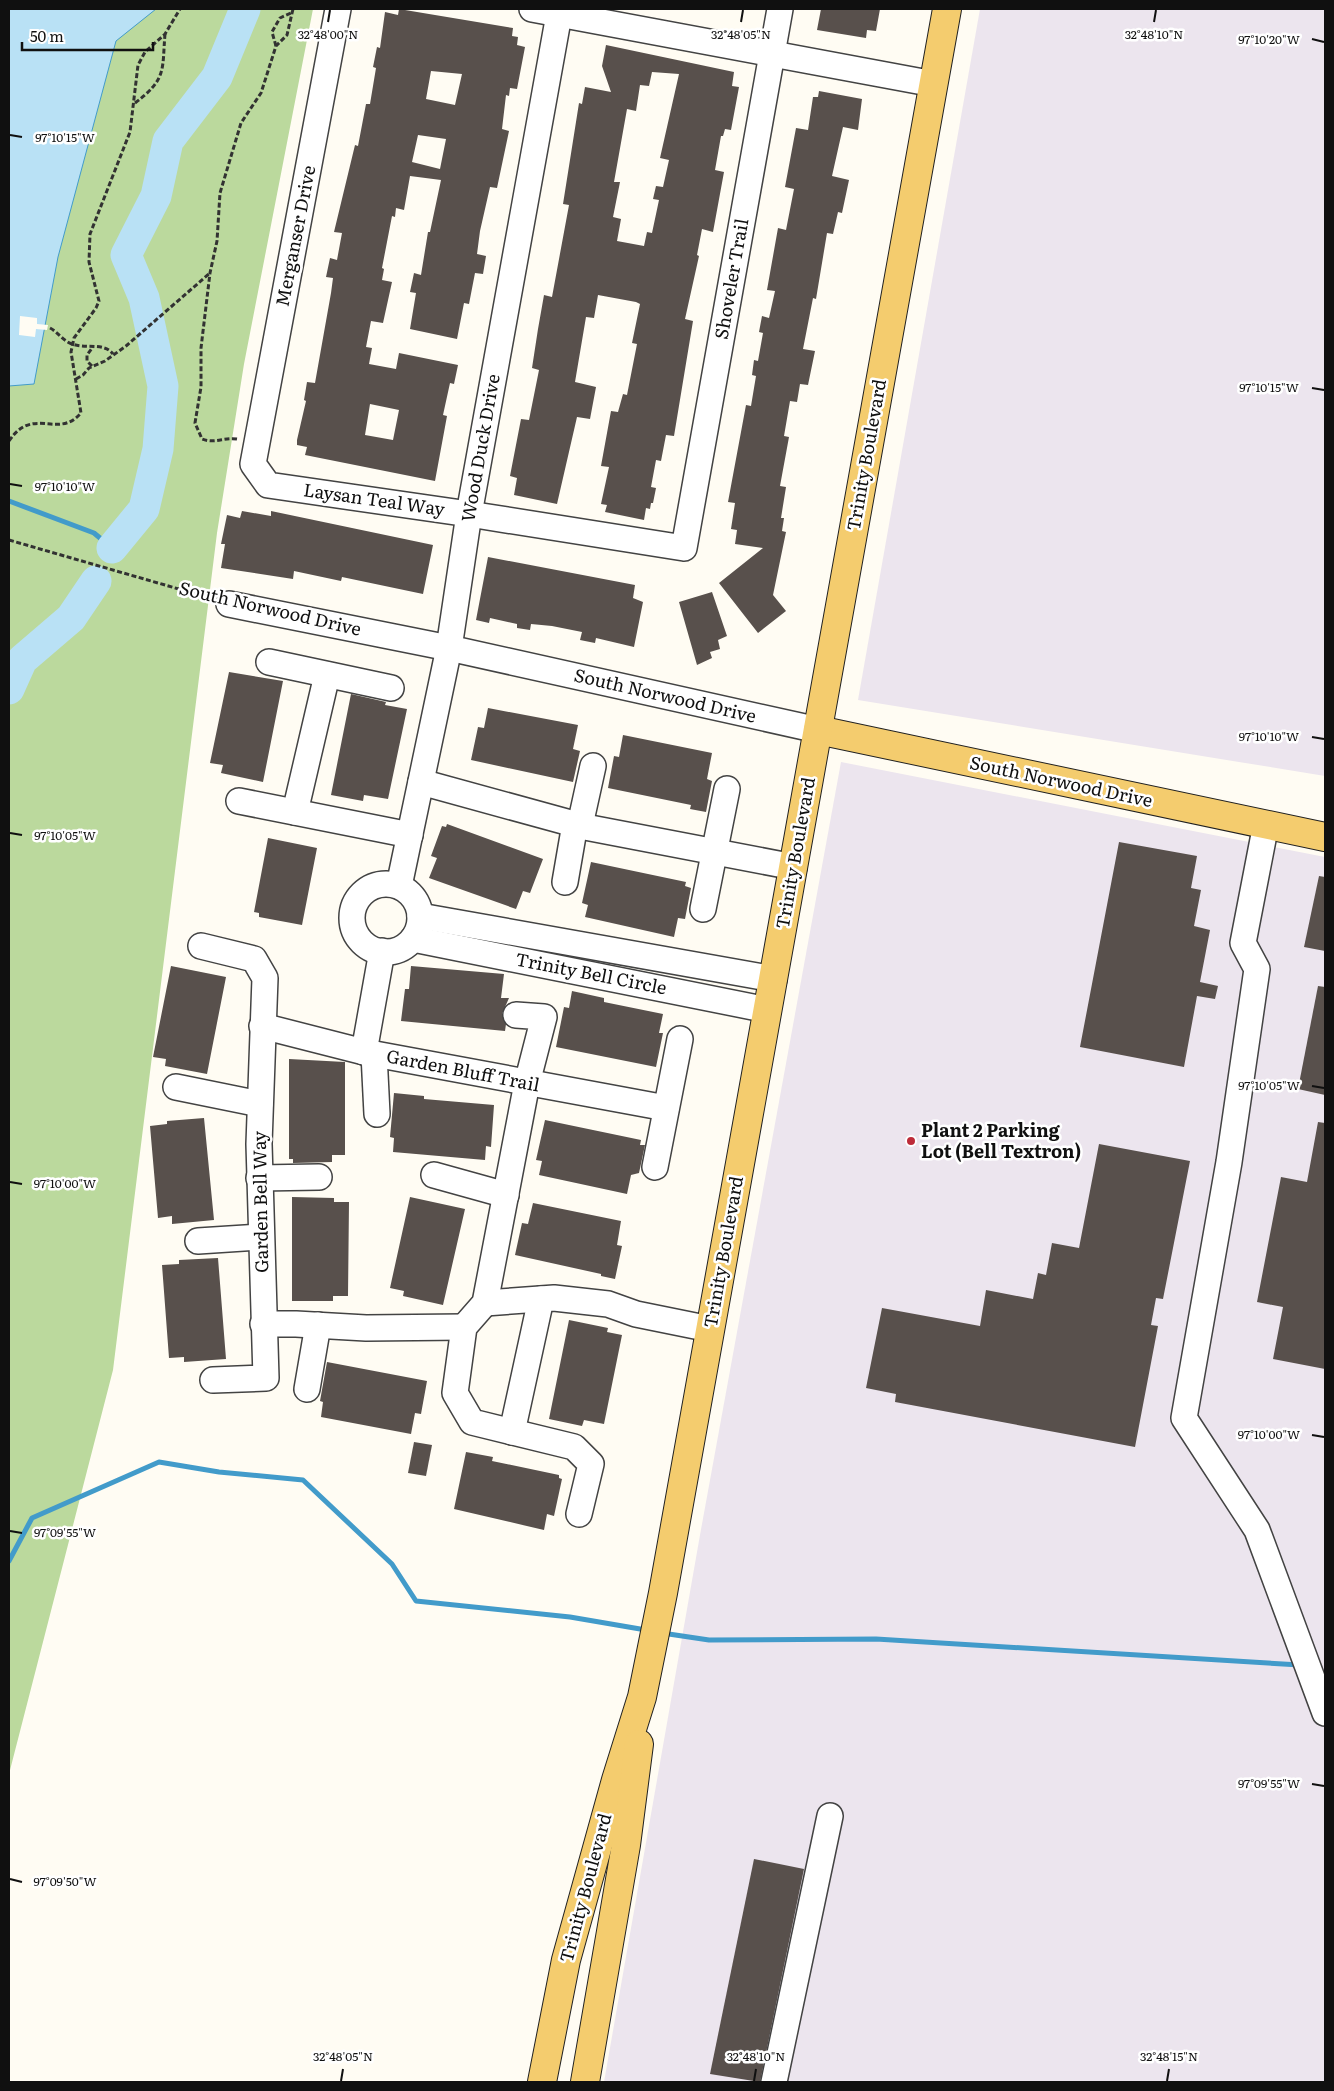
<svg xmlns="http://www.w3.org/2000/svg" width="1334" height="2091" font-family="Literata,serif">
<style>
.industrial{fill:#ece5ee}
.forest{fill:#bbd99d}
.water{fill:#b9e1f5;stroke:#429bca}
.pier{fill:#fffcf3}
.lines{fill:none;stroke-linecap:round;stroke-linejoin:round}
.stream{stroke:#429bca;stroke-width:5}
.river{stroke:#b9e1f5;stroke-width:31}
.building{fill:#58504c;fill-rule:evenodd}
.minor-casing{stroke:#434343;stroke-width:28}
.major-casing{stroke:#212121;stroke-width:30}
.path{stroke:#323232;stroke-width:3;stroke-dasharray:5 2.5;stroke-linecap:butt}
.minor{stroke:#fff;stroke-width:25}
.major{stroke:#f4cc6e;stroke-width:28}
.ticks{fill:none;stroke:#101010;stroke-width:2}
.poi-dot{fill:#bd2b39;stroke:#fff;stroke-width:2}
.labels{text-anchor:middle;stroke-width:5;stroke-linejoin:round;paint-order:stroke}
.street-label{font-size:18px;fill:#101010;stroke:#fff}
.poi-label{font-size:18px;font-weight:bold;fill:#101010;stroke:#fff;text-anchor:start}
.ticks-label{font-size:12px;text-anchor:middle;fill:#101010;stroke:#fff;stroke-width:5;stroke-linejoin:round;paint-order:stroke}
</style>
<rect width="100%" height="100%" fill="#fffcf3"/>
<!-- industrial -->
<g class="industrial">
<polygon points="980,9 1325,9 1325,776 858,700"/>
<polygon points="841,762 1325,857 1325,2082 604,2082 700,1535"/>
</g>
<!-- forest -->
<polygon class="forest" points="9,9 313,9 244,364 217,533 113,1370 9,1774"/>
<!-- water -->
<polygon class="water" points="9,9 156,9 116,41 58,257 34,384 9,386"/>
<!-- pier -->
<polygon class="pier" points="20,316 37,318 37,324 48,325 47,330 36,329 35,337 19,335"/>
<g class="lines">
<!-- stream -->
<g class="stream">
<polyline points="9,501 94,533 112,548"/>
<polyline points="9,1561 32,1518 159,1462 219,1472 303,1480 392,1564 416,1601 570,1617 646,1630"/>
<polyline points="662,1633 709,1640 876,1639 1300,1665"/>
</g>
<!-- river -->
<g class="river">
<polyline points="112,548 144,509 158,449 163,386 144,298 126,255 156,196 168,141 217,77 245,9"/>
<polyline points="9,689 22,660 71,618 96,581"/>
</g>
</g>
<!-- building -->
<g class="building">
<path d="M399,9L513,28L512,36L518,37L517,45L525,47L517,89L510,88L509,96L506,95L502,129L509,131L497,188L490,187L480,231L477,254L486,256L483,274L475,273L469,304L464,303L457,339L410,329L416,293L410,292L414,273L421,275L428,232H430L441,180L410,176L404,210L396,208L395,217L392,216L382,268L384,269L382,280L392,282L383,323L371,321L366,347L372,348L369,364L396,369L399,353L458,365L454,384L450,383L443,415L447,416L435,481L305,455L307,447L297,445V440L306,401L304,400L307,382L315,383L331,293L333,278L326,277L330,258L337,260L342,233L334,232L355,145L358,146L366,104H370L376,68L373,67L377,47L380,48L385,12L398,15ZM431,71L462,74L455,105L426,99ZM418,135L446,139L440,169L412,162ZM370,404L399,410L393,440L365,435Z"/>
<polygon points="821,9 880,9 876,31 867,30 866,38 817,30"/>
<path d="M606,45L734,72L732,86L739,87L731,130L725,129L723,136H721L715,170L724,172L713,232L702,229L697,255L699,256L685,319L693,321L674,436L666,435L661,461L656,460L651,487L656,488L653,503H651L650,509L646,508L644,520L605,512L607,505L601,504L609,467L601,466L611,411L618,412L623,394L627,395L637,344L632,343L640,304L636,302L598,295L594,318L586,317L575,382L596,387L590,419L577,417L557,504L514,495L517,478L510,476L521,419L529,420L539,370L532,368L538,329L544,295L552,297L569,205L563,204L579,103L582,104L585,87L611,92L602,66ZM652,72L679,74L660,158L669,160L663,187L656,186L653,199L659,200L652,233L647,232L644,246L617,241L621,219L613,217L620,182H614L627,109L636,111L640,85L649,86Z"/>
<polygon points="819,91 862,99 858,130 843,127 832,176 849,180 842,213 838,212 833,234 827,233 816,299 813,298 803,349 815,351 808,385 800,384 797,402 790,401 784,436 789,437 780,486 786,487 781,518 784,518 782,531 786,532 773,595 786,611 758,633 719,583 763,548 735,544 737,530 731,529 735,503 728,502 746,405 751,406 756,376 752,375 754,360 758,361 763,333 759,332 762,316 769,318 775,291 767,290 778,228 786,230 794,189 785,187 796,128 808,130 813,97 818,97"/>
<polygon points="242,511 271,516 271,511 433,545 423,594 342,577 341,581 294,571 293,579 221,568 225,544 221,544 227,515 240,518"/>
<polygon points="488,557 635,585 633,598 643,602 634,647 596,638 595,643 580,640 582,632 552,626 531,624 530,630 517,628 517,624 490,618 489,623 476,620"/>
<polygon points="712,592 727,636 718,640 720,649 710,652 712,658 697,665 679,602"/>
<polygon points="229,672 283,681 263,782 221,773 223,765 210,763"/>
<polygon points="351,694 386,702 385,705 407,709 388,799 364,795 363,801 331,795"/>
<polygon points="488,708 578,725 573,749 580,751 573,782 471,760 478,727 484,728"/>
<polygon points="623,735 712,753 707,779 712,781 706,812 690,809 691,805 608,788 614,756 619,757"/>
<polygon points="447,824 543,859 530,893 523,891 516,909 429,878 437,858 431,856 442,826 446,827"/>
<polygon points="268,838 317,848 302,925 259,917 259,913 254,912"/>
<polygon points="1119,842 1197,856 1191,888 1201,890 1194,926 1210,930 1200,982 1218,986 1215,999 1197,996 1184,1067 1080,1047"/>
<polygon points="591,862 686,882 685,886 691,888 685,919 678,918 674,937 585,917 588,905 582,903"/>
<polygon points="1319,876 1325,877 1325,951 1304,947"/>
<polygon points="171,966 226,977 207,1074 165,1066 166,1059 153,1057"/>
<polygon points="411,966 504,974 501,998 509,998 502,1014 506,1024 505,1031 401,1021 405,989 409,989"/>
<polygon points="1318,986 1325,987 1325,1095 1298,1089"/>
<polygon points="572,991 604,998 604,1002 663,1014 659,1033 663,1033 656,1067 556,1047 564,1007 569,1008"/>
<polygon points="289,1059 345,1062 345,1155 332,1155 332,1162 293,1163 293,1159 289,1159"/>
<polygon points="394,1093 424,1096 424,1099 494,1105 491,1147 486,1146 485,1160 393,1152 394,1138 390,1137"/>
<polygon points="204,1118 214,1220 172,1224 172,1216 158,1218 150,1126 167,1124 167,1121"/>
<polygon points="545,1120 641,1140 640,1145 645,1145 639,1173 631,1175 627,1194 539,1175 542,1161 536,1160"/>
<polygon points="1318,1122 1325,1123 1325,1369 1273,1359 1283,1307 1257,1302 1281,1177 1307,1182"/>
<polygon points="1099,1144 1190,1161 1163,1299 1156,1298 1151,1325 1158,1326 1135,1447 895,1402 896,1394 866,1388 882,1308 980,1326 986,1290 1033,1299 1038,1273 1046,1275 1052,1243 1079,1248"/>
<polygon points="292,1197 334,1198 334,1202 349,1202 348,1296 333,1296 333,1301 292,1301"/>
<polygon points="410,1197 465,1209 443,1305 403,1296 404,1291 390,1288"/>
<polygon points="533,1203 621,1221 617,1245 622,1246 615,1279 601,1276 601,1274 515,1255 522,1223 528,1224"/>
<polygon points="218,1258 226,1359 184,1362 184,1357 169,1358 162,1265 179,1264 179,1260"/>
<polygon points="569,1320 608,1328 607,1332 622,1335 604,1424 584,1420 582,1426 549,1419"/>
<polygon points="327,1362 427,1381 421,1414 415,1413 411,1434 321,1417 323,1402 320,1401"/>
<polygon points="414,1442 432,1445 426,1476 408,1473"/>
<polygon points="466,1452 493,1457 492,1461 559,1475 559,1478 562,1479 554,1516 547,1514 544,1530 454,1509"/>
<polygon points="754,1859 804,1869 760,2082 710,2074"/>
</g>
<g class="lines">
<defs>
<g id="minor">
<polyline points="338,9 253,464 268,485 469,514 684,548 780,9"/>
<polyline points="532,9 934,84"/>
<polyline points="229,604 449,648 818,730"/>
<polyline points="269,662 391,688"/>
<polyline points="421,782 585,827 794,867"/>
<polyline points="239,801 410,835"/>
<polyline points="295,812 327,675"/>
<polyline points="1266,824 1243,943 1257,969 1229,1162 1184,1418 1257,1530 1325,1713"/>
<polyline points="580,825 593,766"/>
<polyline points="565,882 575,824"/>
<circle cx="386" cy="918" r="34"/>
<polyline points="399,886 449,648 469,514 560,9"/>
<polyline points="703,909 727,789"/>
<polyline points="420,916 774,979"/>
<polyline points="413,939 768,1010"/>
<polyline points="201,946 254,959 265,978 259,1144 266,1378 213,1380"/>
<polyline points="516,1015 544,1017 527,1083 485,1303 464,1327 455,1393 472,1422 574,1447 591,1464 579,1514"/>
<polyline points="262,1026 364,1052 666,1108"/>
<polyline points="364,1052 382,951"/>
<polyline points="374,1054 377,1114"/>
<polyline points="176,1087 260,1104"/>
<polyline points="655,1167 680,1039"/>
<polyline points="434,1175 506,1195"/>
<polyline points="259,1178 319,1177"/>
<polyline points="198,1241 261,1237"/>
<polyline points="485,1303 554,1298 608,1304 636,1314 710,1329"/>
<polyline points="263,1324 296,1324 366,1328 464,1327"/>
<polyline points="307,1389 318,1325"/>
<polyline points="512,1432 541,1299"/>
<polyline points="774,2082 830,1816"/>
</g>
<g id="major">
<polyline points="818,730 1325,837"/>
<polyline points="542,2082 566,1960 616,1780 642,1697 663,1593 947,9"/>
<polyline points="585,2082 626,1845 639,1744"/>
</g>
</defs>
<!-- minor casing -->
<use href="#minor" class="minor-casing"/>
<!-- major casing -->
<use href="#major" class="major-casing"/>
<!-- path -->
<g class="path">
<polyline points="276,46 272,32 280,18 291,13"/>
<path d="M135,103C167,79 162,70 165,34"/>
<path d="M50,328C58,332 63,341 72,344C85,349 104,342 113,354"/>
<polyline points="92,366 87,361 87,355 93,347"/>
<polyline points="76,379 83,375 89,368 105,361 126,346 210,273"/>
<path d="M237,439C224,437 215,444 202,439L195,423L201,387V348L210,273L217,241L220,193L241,123L261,93L276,46L287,35L293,9"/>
<path d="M9,441C33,405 58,440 81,413L71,352L74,338L96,308L99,301L89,262L90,234L130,132L138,65L145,52L165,34L180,9"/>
<polyline points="9,540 210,598"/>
</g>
<!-- minor -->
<use href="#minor" class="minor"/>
<!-- major -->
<use href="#major" class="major"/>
</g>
<!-- ticks -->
<path class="ticks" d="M328,22L330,10M741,22L743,10M1154,22L1156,10M1312,39L1324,42M10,135L22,137M1312,388L1324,390M10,484L22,486M1312,737L1324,739M10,833L22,835M1312,1086L1324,1088M10,1182L22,1184M1312,1435L1324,1437M10,1531L22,1533M1312,1784L1324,1786M10,1879L22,1882M341,2081L343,2069M754,2081L756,2069M1167,2081L1169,2069"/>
<!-- markers -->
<circle class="poi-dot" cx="911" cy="1141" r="5"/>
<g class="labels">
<!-- street labels -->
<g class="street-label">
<text transform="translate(296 236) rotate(-79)" y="6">Merganser Drive</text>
<text transform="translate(732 279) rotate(-80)" y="6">Shoveler Trail</text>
<text transform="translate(481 448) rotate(-80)" y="6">Wood Duck Drive</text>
<text transform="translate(867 455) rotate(-80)" y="6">Trinity Boulevard</text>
<text transform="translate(374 500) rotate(8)" y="6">Laysan Teal Way</text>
<text transform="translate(270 609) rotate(13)" y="6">South Norwood Drive</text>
<text transform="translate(665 696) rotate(13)" y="6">South Norwood Drive</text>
<text transform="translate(1061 782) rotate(12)" y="6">South Norwood Drive</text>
<text transform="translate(796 853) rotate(-80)" y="6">Trinity Boulevard</text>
<text transform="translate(591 974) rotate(11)" y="6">Trinity Bell Circle</text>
<text transform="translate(463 1071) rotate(11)" y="6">Garden Bluff Trail</text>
<text transform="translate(261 1202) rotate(-91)" y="6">Garden Bell Way</text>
<text transform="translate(724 1252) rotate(-80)" y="6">Trinity Boulevard</text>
<text transform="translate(586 1888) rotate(-75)" y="6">Trinity Boulevard</text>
</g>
<!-- poi labels -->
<g class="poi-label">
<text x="921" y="1137">Plant 2 Parking<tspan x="921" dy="21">Lot (Bell Textron)</tspan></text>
</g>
</g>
<g class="ticks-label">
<text x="328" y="39">32°48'00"N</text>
<text x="741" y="39">32°48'05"N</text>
<text x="1154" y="39">32°48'10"N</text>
<text x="1269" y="44">97°10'20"W</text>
<text x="65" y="142">97°10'15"W</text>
<text x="1269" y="392">97°10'15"W</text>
<text x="65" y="491">97°10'10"W</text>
<text x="1269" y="741">97°10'10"W</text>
<text x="65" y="840">97°10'05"W</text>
<text x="1269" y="1090">97°10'05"W</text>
<text x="65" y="1188">97°10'00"W</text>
<text x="1269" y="1439">97°10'00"W</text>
<text x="65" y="1537">97°09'55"W</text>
<text x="1269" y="1788">97°09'55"W</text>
<text x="65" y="1886">97°09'50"W</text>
<text x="343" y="2061">32°48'05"N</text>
<text x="756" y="2061">32°48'10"N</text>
<text x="1169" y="2061">32°48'15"N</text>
</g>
<!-- border -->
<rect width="1334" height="2091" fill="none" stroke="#101010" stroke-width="20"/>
<!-- scale -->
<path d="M22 42v8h131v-8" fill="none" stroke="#101010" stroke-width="2.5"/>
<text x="30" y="42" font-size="15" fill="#101010" stroke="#ffffff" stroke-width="4" paint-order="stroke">50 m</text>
</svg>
